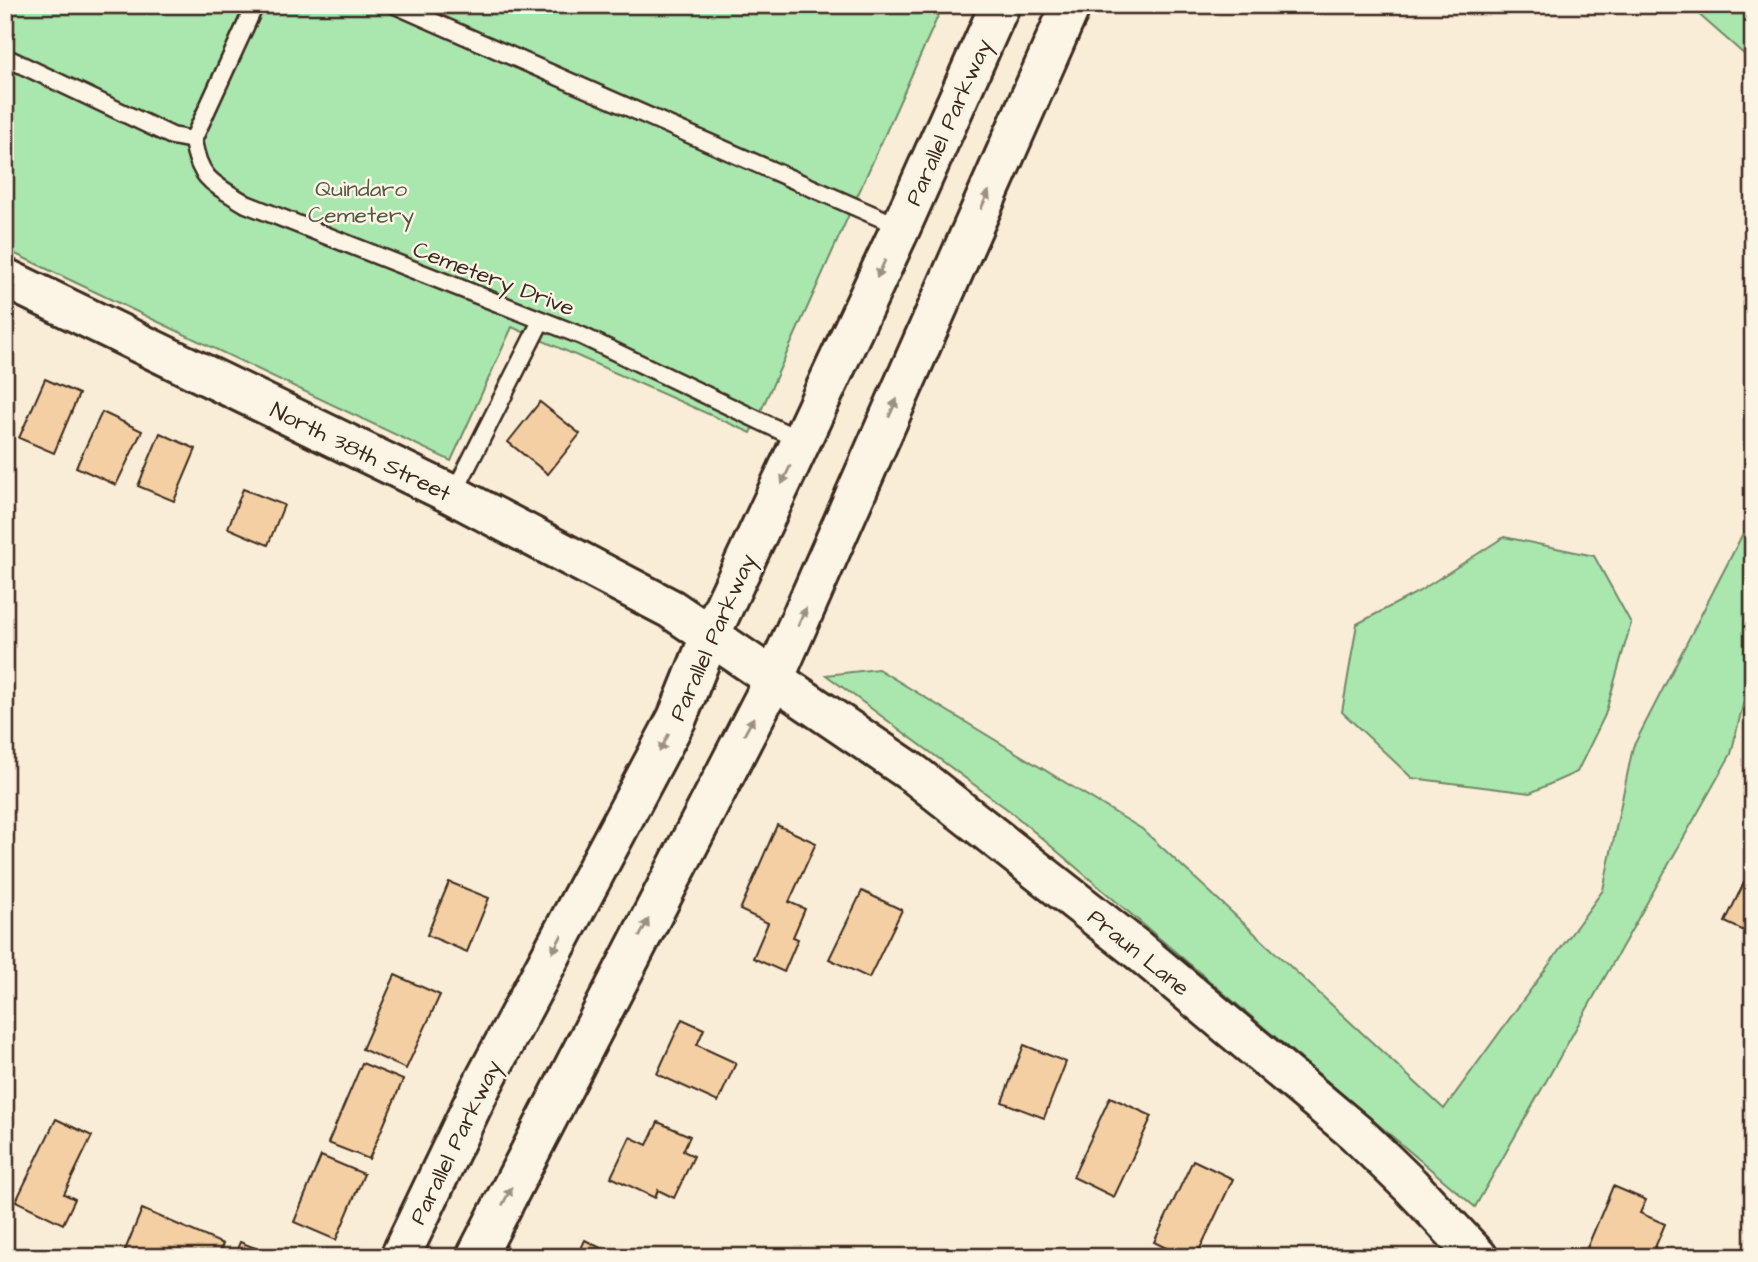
<svg xmlns="http://www.w3.org/2000/svg" width="1758" height="1262" font-family="'Architects Daughter',sans-serif">
<style>
.green{fill:#a9e7af;stroke:#728866;stroke-width:2}
.building{fill:#f3cfa3;stroke:#3b2a1e;stroke-width:2}
.lines{fill:none;stroke-linecap:round;stroke-linejoin:round}
.lane-casing{stroke:#3b2a1e;stroke-width:21}
.secondary-casing{stroke:#3b2a1e;stroke-width:44}
.lane{stroke:#fcf5e5;stroke-width:16}
.secondary{stroke:#fcf5e5;stroke-width:38}
.oneway{fill:#9c9082}
.labels{text-anchor:middle;stroke-width:5;stroke-linejoin:round;paint-order:stroke}
.street-label{font-size:23px;fill:#3b2a1e;stroke:#fcf5e5}
.park-label{font-size:23px;fill:#565942;stroke:#fcf5e5}
</style>
<rect width="100%" height="100%" fill="#faedd8"/>
<filter id="ink" filterUnits="userSpaceOnUse"><feTurbulence type="fractalNoise" baseFrequency=".0143" numOctaves="2"/><feDisplacementMap in="SourceGraphic" scale="14" xChannelSelector="R" yChannelSelector="G"/><feConvolveMatrix kernelMatrix="1 2 1 2 8 2 1 2 1" color-interpolation-filters="sRGB"/></filter>
<g filter="url(#ink)">
<!-- green -->
<g class="green">
<polygon points="5,5 943,5 751,433 512,327 451,461 5,249"/>
<polygon points="1688,5 1753,5 1753,62"/>
<polygon points="1753,514 1753,679 1745,696 1731,754 1475,1207 1011,812 826,675 878,669 1142,829 1444,1109 1603,890 1633,747"/>
<polygon points="1504,537 1594,556 1631,623 1605,715 1577,772 1530,793 1412,778 1342,712 1357,624 1418,592"/>
</g>
<!-- building -->
<g class="building">
<polygon points="45,379 79,394 54,453 19,438"/>
<polygon points="540,402 580,434 548,474 508,442"/>
<polygon points="102,412 142,431 116,485 76,467"/>
<polygon points="160,433 196,449 174,501 138,486"/>
<polygon points="243,489 284,505 268,545 228,528"/>
<polygon points="777,825 816,843 789,902 805,909 793,937 798,939 784,972 753,958 768,923 740,910"/>
<polygon points="1753,864 1753,935 1725,922"/>
<polygon points="449,882 489,898 467,952 427,935"/>
<polygon points="862,891 902,910 869,978 829,959"/>
<polygon points="395,975 440,995 406,1069 362,1049"/>
<polygon points="682,1019 704,1029 697,1045 736,1063 718,1102 657,1074"/>
<polygon points="1024,1045 1066,1062 1044,1118 1002,1102"/>
<polygon points="362,1063 403,1080 369,1159 328,1143"/>
<polygon points="1110,1097 1152,1116 1114,1197 1073,1177"/>
<polygon points="56,1119 92,1136 64,1194 75,1199 63,1224 16,1201"/>
<polygon points="658,1122 690,1136 683,1151 694,1156 674,1198 658,1190 655,1198 611,1177 630,1137 647,1145"/>
<polygon points="321,1156 364,1174 336,1240 294,1222"/>
<polygon points="1193,1160 1233,1179 1196,1257 1184,1257 1154,1242"/>
<polygon points="1613,1186 1646,1200 1640,1213 1665,1224 1651,1257 1608,1257 1587,1248"/>
<polygon points="142,1209 223,1244 217,1257 123,1255"/>
<polygon points="585,1240 618,1257 577,1257"/>
<polygon points="240,1242 265,1252 264,1257 234,1257"/>
</g>
<g class="lines">
<defs>
<g id="lane">
<polyline points="395,5 901,227"/>
<polyline points="5,57 172,136 193,140 255,5"/>
<path d="M193,140C199,180 214,184 246,204L582,336L802,441"/>
<polyline points="453,495 541,321"/>
</g>
<g id="secondary">
<polyline points="5,278 453,495 671,609 914,774 1138,950 1355,1132 1411,1186 1478,1257"/>
<polyline points="400,1257 481,1087 677,718 710,636 901,227 1000,5"/>
<polyline points="476,1257 774,679 1071,5"/>
</g>
</defs>
<!-- lane casing -->
<use href="#lane" class="lane-casing"/>
<!-- secondary casing -->
<use href="#secondary" class="secondary-casing"/>
<!-- lane -->
<use href="#lane" class="lane"/>
<!-- secondary -->
<use href="#secondary" class="secondary"/>
</g>
<!-- one-way arrows -->
<defs><path id="oneway-solid" d="M-6-.8H1V-3.2L6.5 0L1 3.2V.8H-6Z" transform="scale(1.75)"/></defs>
<g class="oneway">
<use href="#oneway-solid" transform="translate(985 200) rotate(-66)"/>
<use href="#oneway-solid" transform="translate(881 269) rotate(115)"/>
<use href="#oneway-solid" transform="translate(893 408) rotate(-66)"/>
<use href="#oneway-solid" transform="translate(786 475) rotate(115)"/>
<use href="#oneway-solid" transform="translate(802 617) rotate(-66)"/>
<use href="#oneway-solid" transform="translate(749 726) rotate(-62)"/>
<use href="#oneway-solid" transform="translate(664 743) rotate(118)"/>
<use href="#oneway-solid" transform="translate(644 928) rotate(-63)"/>
<use href="#oneway-solid" transform="translate(557 944) rotate(118)"/>
<use href="#oneway-solid" transform="translate(507 1196) rotate(-63)"/>
</g>
</g>
<g class="labels">
<!-- street labels -->
<g class="street-label">
<text transform="translate(948 122) rotate(-66)" y="8">Parallel Parkway</text>
<text transform="translate(494 278) rotate(21)" y="8">Cemetery Drive</text>
<text transform="translate(361 451) rotate(26)" y="8">North 38th Street</text>
<text transform="translate(712 637) rotate(-66)" y="8">Parallel Parkway</text>
<text transform="translate(1139 952) rotate(39)" y="8">Praun Lane</text>
<text transform="translate(455 1142) rotate(-64)" y="8">Parallel Parkway</text>
</g>
<!-- park labels -->
<g class="park-label">
<text x="361" y="196">Quindaro<tspan x="361" dy="26">Cemetery</tspan></text>
</g>
</g>
<!-- margin -->
<rect width="1758" height="1262" fill="none" stroke="#fcf5e5" stroke-width="28"/>
<rect x="14" y="14" width="1730" height="1234" fill="none" stroke="#3b2a1e" stroke-width="2.5" filter="url(#ink)"/>
</svg>
